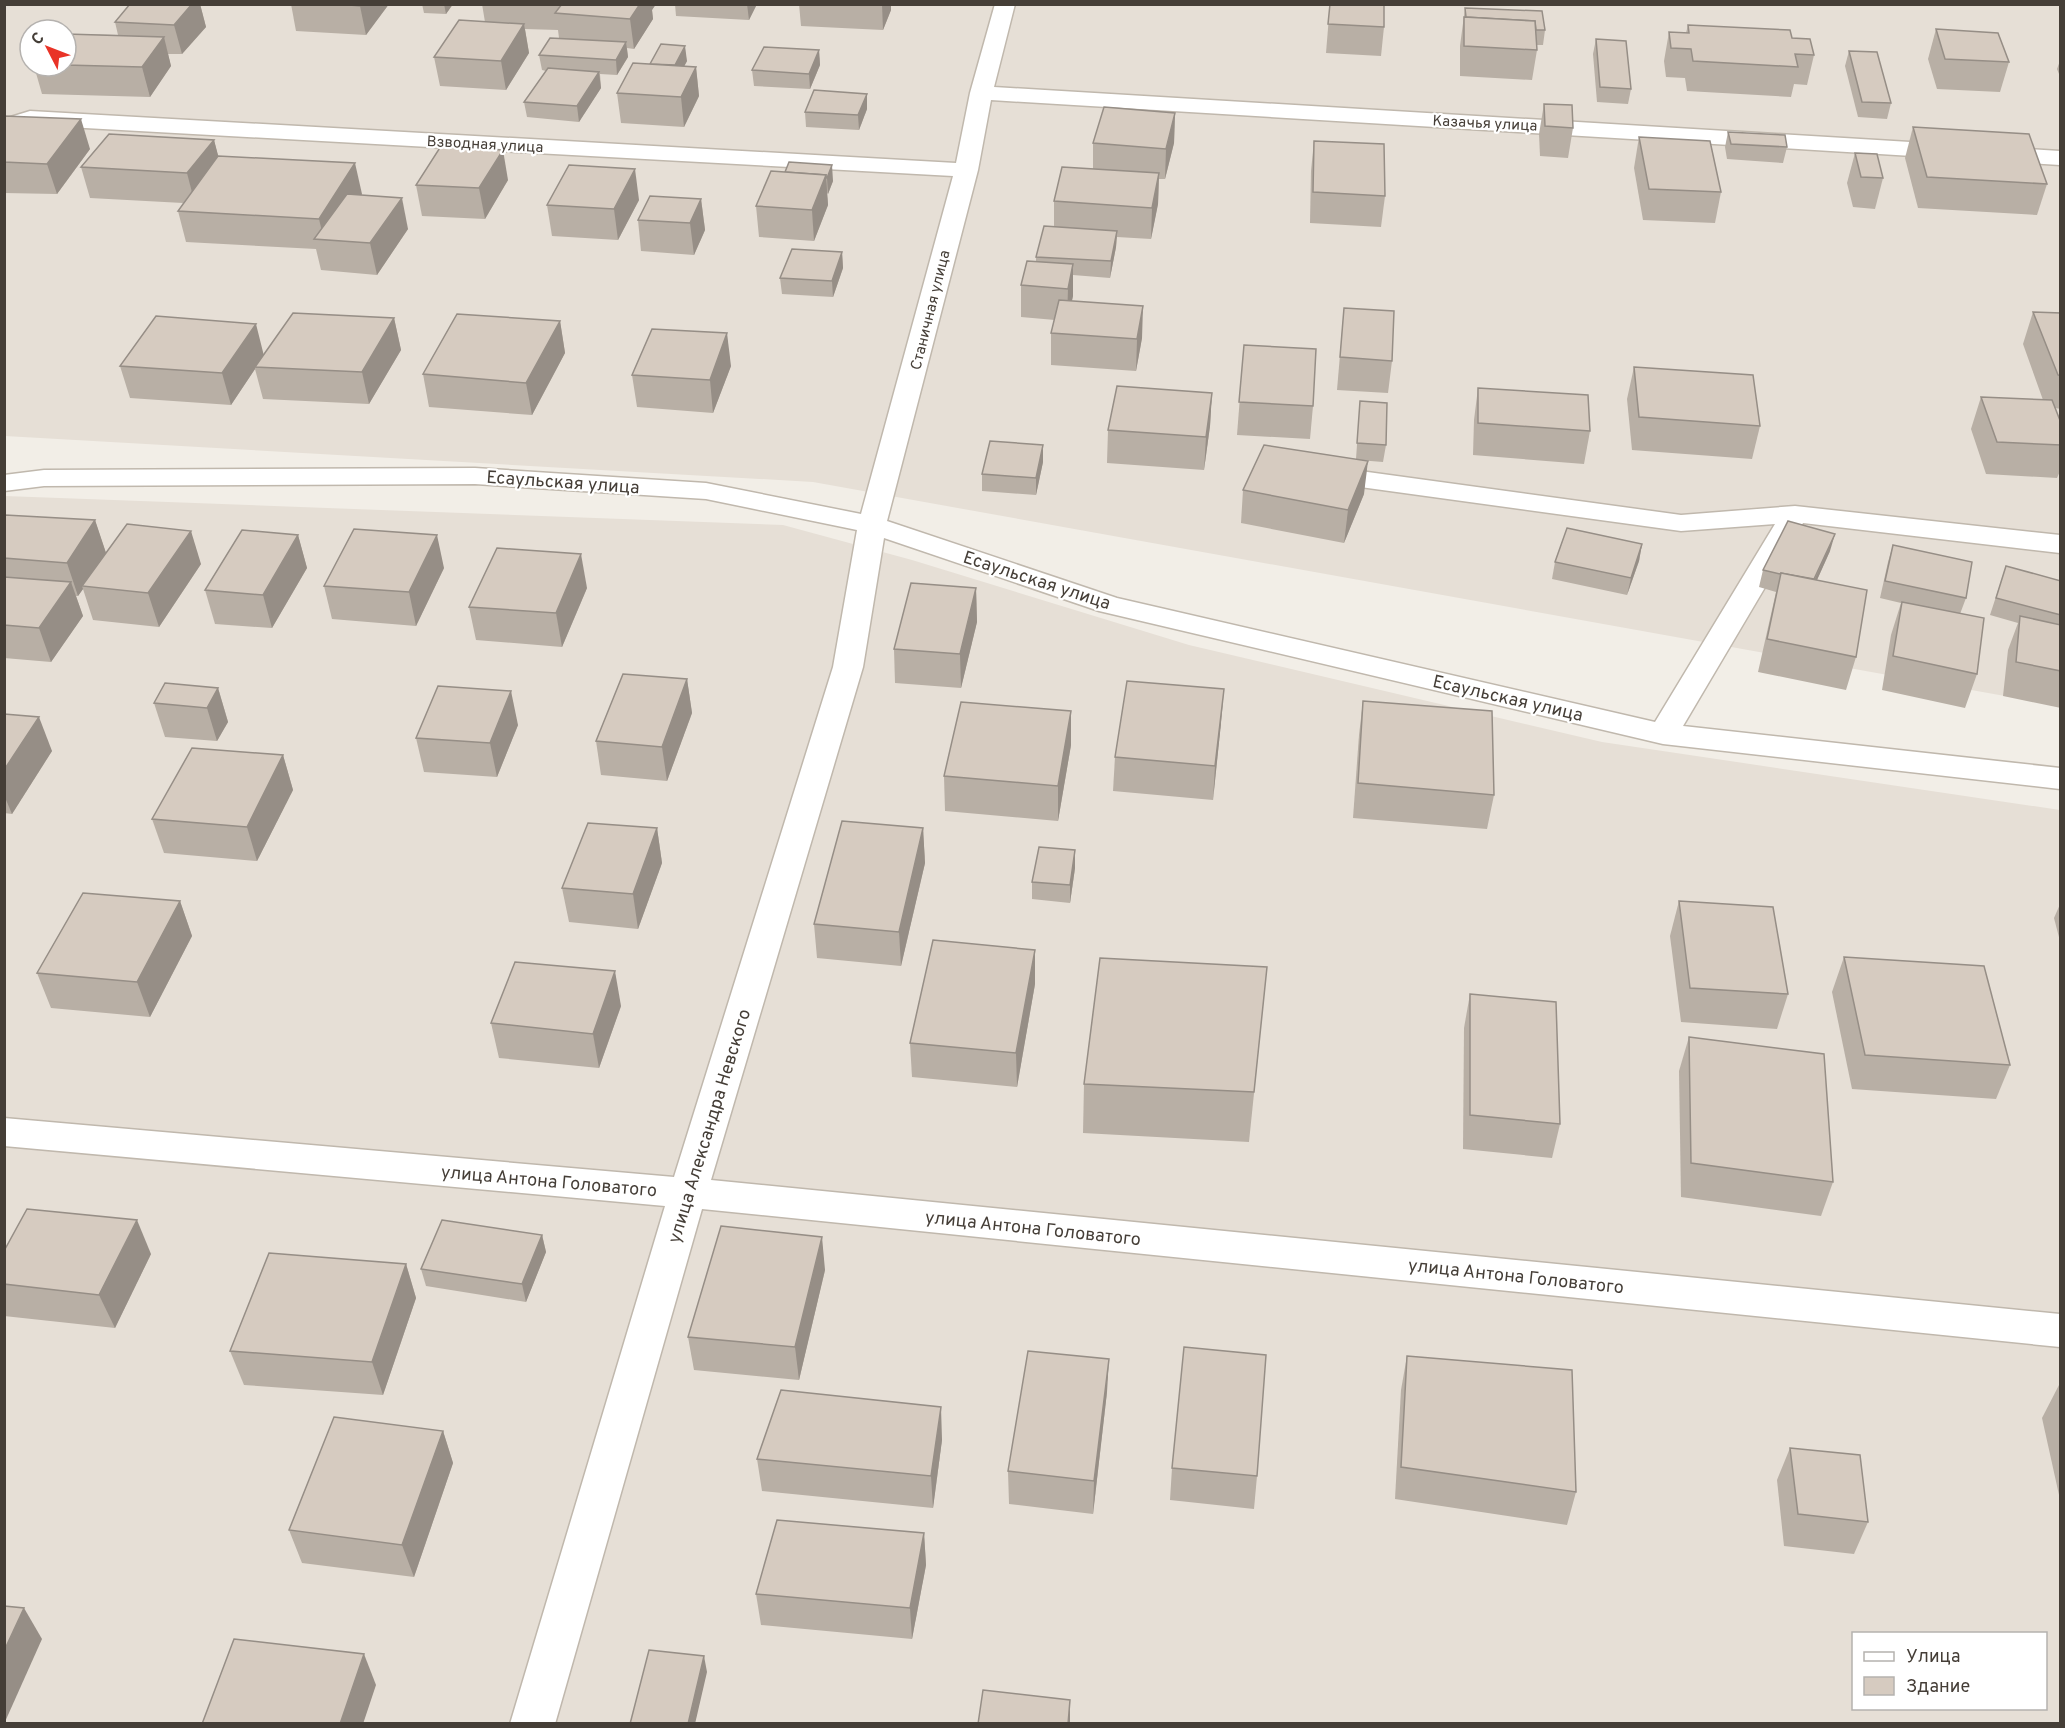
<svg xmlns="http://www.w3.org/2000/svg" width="2065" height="1728" font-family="Overpass,sans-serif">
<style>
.residential{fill:#e6dfd6;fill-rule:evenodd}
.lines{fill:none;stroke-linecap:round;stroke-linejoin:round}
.street-casing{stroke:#c0b8ad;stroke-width:3}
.street{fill:#fff;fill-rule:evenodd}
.wall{fill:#b8afa5}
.shaded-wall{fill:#968e86}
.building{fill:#d6cbc0;stroke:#968e86;stroke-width:1.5}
.labels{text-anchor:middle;stroke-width:4.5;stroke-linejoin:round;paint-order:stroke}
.far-street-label{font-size:15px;fill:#453e37;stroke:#fff}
.street-label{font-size:18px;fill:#453e37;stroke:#fff}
</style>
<rect width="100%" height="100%" fill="#f2eee7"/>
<!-- residential -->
<g class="residential">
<path d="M4,5H2060V706L813,482L5,436ZM30,30H66V66H30Z"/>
<path d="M5,496L783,525L912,560L1189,645L1602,742L2060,810V1723L5,1724ZM1854,1634H2046V1708H1854Z"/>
</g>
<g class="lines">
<defs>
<polygon id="street" points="995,4 1015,4 994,87 2060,151 2060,165 991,100 978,170 887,521 1117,598 1655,722 1775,524 1681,531 1353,486 1343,484 1339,478 1343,472 1353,470 1681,515 1795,506 2060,535 2060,553 1803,523 1683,726 2060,768 2060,789 1663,744 1099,611 884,538 863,667 711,1180 2060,1314 2060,1347 702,1209 555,1724 510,1724 665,1206 4,1146 4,1118 674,1177 833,667 857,530 706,499 475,484 44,486 4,491 4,475 44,470 475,468 706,483 861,514 953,176 31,125 4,133 4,119 30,111 956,163 970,93"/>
</defs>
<!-- street casing -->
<use href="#street" class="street-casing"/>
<!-- street -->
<use href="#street" class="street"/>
</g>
<!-- wall -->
<g class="wall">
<polygon points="130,4 200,4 206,27 182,54 168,54 171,66 150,97 42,94 34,66 66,66 66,34 118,35 115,22"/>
<polygon points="291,4 389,4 366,35 296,31"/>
<polygon points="422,4 453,4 446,14 424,13"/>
<polygon points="482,4 656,4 652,10 653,19 634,49 627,48 628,57 617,75 600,74 601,88 579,122 527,117 524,102 546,71 542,70 539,55 559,38 558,30 525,29 529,53 506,90 440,86 434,57 485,22"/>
<polygon points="675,4 757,4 749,20 676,16"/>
<polygon points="799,4 891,4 891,10 883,30 801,26"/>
<polygon points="1330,4 1384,27 1381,56 1326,53"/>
<polygon points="1465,8 1545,30 1543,45 1537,45 1537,50 1532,80 1460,76 1460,46"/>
<polygon points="1688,25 1792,38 1814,55 1807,85 1794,84 1791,97 1687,91 1685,78 1666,77 1664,61 1669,32 1686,33"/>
<polygon points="1936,29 2009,62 2000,92 1937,89 1928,59"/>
<polygon points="1596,39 1631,89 1628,104 1597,102 1593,54"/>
<polygon points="819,50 820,65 810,89 754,86 752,70"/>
<polygon points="1849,51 1891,103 1887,119 1858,117 1845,66"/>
<polygon points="2061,58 2061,79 2057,69"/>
<polygon points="687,61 684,66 696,67 699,96 684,127 621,123 617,93 650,64"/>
<polygon points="867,94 867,109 859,130 806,127 805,112"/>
<polygon points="1544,104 1573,128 1568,158 1540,156 1539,134"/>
<polygon points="1175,113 1174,143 1165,179 1159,179 1158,204 1151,239 1117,237 1116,247 1110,278 1073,275 1073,296 1072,301 1142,338 1136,371 1051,365 1051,333 1055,320 1021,317 1021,285 1036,262 1036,257 1054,227 1054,201 1093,169 1093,143"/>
<polygon points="4,116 90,149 57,194 4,193"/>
<polygon points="1913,127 2047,184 2037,215 1918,208 1905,158"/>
<polygon points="1728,132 1787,147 1783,163 1727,159 1725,147"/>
<polygon points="1639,137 1721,192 1715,223 1643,220 1634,168"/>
<polygon points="214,140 218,156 362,194 361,195 408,229 377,275 321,270 316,249 186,242 178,211 183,203 90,198 81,167"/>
<polygon points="1314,141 1385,196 1381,227 1310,223 1311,171"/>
<polygon points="1855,153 1883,178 1875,209 1853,207 1847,183"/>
<polygon points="789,162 833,181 828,194 827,193 828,205 814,241 759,237 756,206 785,172"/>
<polygon points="508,180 485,219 422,216 416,185"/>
<polygon points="701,199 705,230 694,255 641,251 638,220"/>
<polygon points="639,200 618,240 552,236 547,205"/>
<polygon points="842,252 843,268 833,297 782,294 780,278"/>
<polygon points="1344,308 1392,361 1388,393 1337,390"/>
<polygon points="2033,312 2061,313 2061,409 2055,408 2061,423 2061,469 2057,478 1986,474 1971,429 1981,397 2043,400 2023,344"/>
<polygon points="394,318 401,350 369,404 263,399 255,369 231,405 130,398 120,366 264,354"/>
<polygon points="560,321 565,353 532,415 429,407 423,374"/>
<polygon points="1244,345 1313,406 1310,439 1237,435"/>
<polygon points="731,366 713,413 637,407 632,375"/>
<polygon points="1634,367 1760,426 1752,459 1632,450 1627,399"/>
<polygon points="1478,388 1590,431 1584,464 1473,455 1474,420"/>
<polygon points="1212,393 1210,426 1204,470 1107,463 1108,430"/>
<polygon points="1360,401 1386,445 1383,462 1358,460 1364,494 1344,543 1241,523 1243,490 1356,459"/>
<polygon points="1043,462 1036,495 982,491 982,474"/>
<polygon points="4,516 95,520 106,553 201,564 159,627 93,620 83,589 78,596 76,596 83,616 51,662 4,658"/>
<polygon points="298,535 307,568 272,628 215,624 205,590"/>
<polygon points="1642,544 1639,561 1627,595 1552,579 1555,562"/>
<polygon points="1893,545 1966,598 1960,614 1977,674 1965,708 1882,690 1891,635 1901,603 1880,598 1888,562"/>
<polygon points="1830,551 1817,580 1856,657 1846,690 1758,672 1776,592 1759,587 1763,570"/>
<polygon points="2006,566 2061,581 2061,708 2003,696 2008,650 2018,623 1990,615"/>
<polygon points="444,568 416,626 332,619 324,586"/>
<polygon points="587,588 562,647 476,640 469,607"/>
<polygon points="976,588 977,622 961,688 895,683 894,649"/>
<polygon points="687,679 692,713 667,781 601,775 596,741"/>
<polygon points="218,688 228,722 217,741 165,737 154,703"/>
<polygon points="1363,701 1494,795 1487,829 1353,818 1359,735"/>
<polygon points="1071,711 1071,745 1058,821 945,811 944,776"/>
<polygon points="4,714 52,751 12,814 4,813"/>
<polygon points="1221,723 1213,800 1113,791 1115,757"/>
<polygon points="518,725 497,777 424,772 416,738"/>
<polygon points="283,755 293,790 257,861 164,853 152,819"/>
<polygon points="657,828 662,863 638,929 569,922 562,888"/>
<polygon points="923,828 925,863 901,966 817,958 814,924"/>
<polygon points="1075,850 1075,868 1070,903 1032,899 1032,882"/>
<polygon points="180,901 192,936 150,1017 51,1008 37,973"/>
<polygon points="1679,901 1788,994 1777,1029 1681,1022 1670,936"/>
<polygon points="2061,902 2061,945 2054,918"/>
<polygon points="1844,957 2010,1065 1996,1099 1852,1089 1832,992"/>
<polygon points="1267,967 1249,1142 1083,1133 1084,1084"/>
<polygon points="1035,984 1017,1087 912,1077 910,1043"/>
<polygon points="1470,994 1560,1124 1552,1158 1463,1149 1464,1028"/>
<polygon points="621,1006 599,1068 499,1058 491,1023"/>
<polygon points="1689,1037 1833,1182 1821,1216 1681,1197 1679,1071"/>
<polygon points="542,1235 546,1252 526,1302 426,1286 421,1269"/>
<polygon points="4,1251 151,1254 115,1328 4,1316"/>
<polygon points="406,1264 416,1298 383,1395 244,1385 230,1351"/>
<polygon points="825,1270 799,1380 694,1370 688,1337"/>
<polygon points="1407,1356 1576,1492 1567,1525 1395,1499 1401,1390"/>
<polygon points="2059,1385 2061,1385 2061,1504 2042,1418"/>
<polygon points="1107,1392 1093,1514 1009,1504 1008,1471"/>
<polygon points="443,1431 453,1463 414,1577 302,1563 289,1530"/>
<polygon points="942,1440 933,1508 762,1491 757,1459"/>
<polygon points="1790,1448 1868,1522 1854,1554 1784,1546 1777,1480"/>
<polygon points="1172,1468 1257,1476 1254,1509 1170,1500"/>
<polygon points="924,1533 926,1565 912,1639 761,1625 756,1594"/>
</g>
<!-- shaded-wall -->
<g class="shaded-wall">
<polygon points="192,4 200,4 206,27 182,54 174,25"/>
<polygon points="361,4 389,4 366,35 360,6"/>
<polygon points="444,4 453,4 446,14"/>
<polygon points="640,4 656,4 652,10 653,19 634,49 630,19"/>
<polygon points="747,4 757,4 749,20"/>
<polygon points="882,4 891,4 891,10 883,30"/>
<polygon points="524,24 529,53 506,90 501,61"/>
<polygon points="164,37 171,66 150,97 142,67"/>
<polygon points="626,42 628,57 617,75 616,60"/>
<polygon points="685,46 687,61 675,84 673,69"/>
<polygon points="819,50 820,65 810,89 809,74"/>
<polygon points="696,67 699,96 684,127 681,97"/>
<polygon points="599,72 601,88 579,122 577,106"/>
<polygon points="867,94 867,109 859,130 858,115"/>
<polygon points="1175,113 1174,143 1165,179 1166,149"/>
<polygon points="81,119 90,149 57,194 47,164"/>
<polygon points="214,140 222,170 195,204 187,173"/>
<polygon points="503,150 508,180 485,219 479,188"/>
<polygon points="355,163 362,194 333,240 324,240 319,219"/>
<polygon points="832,165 833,181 828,194 827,178"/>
<polygon points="635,169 639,200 618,240 614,209"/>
<polygon points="1159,173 1158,204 1151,239 1152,208"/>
<polygon points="826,175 828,205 814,241 812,210"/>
<polygon points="402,198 408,229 377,275 370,243"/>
<polygon points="701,199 705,230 694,255 690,223"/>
<polygon points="1117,231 1116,247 1110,278 1111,261"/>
<polygon points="842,252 843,268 833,297 832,281"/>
<polygon points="1073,264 1073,296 1067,320 1068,289"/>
<polygon points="1143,306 1142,338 1136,371 1137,339"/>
<polygon points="394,318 401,350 369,404 362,372"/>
<polygon points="560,321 565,353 532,415 526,383"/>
<polygon points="256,324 264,356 255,367 255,369 231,405 222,373"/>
<polygon points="727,333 731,366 713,413 710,380"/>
<polygon points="1212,393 1210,426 1204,470 1206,437"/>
<polygon points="1043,445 1043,462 1036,495 1036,478"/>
<polygon points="1368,461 1364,494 1344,543 1348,510"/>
<polygon points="95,520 106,553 82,586 83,589 78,596 67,563"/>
<polygon points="191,531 201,564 159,627 148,593"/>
<polygon points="1835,534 1830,551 1808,600 1813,583"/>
<polygon points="298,535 307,568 272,628 263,595"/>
<polygon points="437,535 444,568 416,626 409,592"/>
<polygon points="1642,544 1639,561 1627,595 1631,578"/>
<polygon points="581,554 587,588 562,647 556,613"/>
<polygon points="71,582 83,616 51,662 39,628"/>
<polygon points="976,588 977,622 961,688 960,654"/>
<polygon points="687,679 692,713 667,781 662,747"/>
<polygon points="218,688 228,722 217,741 207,708"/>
<polygon points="1224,689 1221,723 1213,800 1215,766"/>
<polygon points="511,691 518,725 497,777 490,743"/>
<polygon points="1071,711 1071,745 1058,821 1058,786"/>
<polygon points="39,717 52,751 12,814 4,795 4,770"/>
<polygon points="283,755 293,790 257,861 247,827"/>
<polygon points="657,828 662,863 638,929 633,894"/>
<polygon points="923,828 925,863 901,966 899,932"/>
<polygon points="1075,850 1075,868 1070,903 1070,885"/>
<polygon points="180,901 192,936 150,1017 137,982"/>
<polygon points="1035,950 1035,984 1017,1087 1016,1053"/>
<polygon points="615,971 621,1006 599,1068 593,1034"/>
<polygon points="137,1220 151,1254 115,1328 99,1295"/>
<polygon points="542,1235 546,1252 526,1302 522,1284"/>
<polygon points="822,1237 825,1270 799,1380 795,1347"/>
<polygon points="406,1264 416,1298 383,1395 372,1362"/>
<polygon points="1109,1359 1107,1392 1093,1514 1094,1481"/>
<polygon points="941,1407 942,1440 933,1508 931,1476"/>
<polygon points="443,1431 453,1463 414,1577 402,1545"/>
<polygon points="924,1533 926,1565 912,1639 910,1608"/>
<polygon points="24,1608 42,1639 4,1724 4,1651"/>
<polygon points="364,1654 376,1685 363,1724 340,1724"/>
<polygon points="704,1656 707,1672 695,1724 688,1724"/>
<polygon points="1070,1700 1070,1724 1068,1724"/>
</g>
<!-- building -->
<g class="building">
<polygon points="130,4 192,4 174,25 115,22"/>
<polygon points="338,4 361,4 360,6"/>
<polygon points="562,4 640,4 630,19 555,13"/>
<polygon points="1330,4 1384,4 1384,27 1328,24"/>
<polygon points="1465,8 1542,11 1545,30 1536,30 1535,21 1466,17"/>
<polygon points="1464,17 1535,21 1537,50 1464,46"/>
<polygon points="459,20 524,24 501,61 434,57"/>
<polygon points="1688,25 1790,30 1792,38 1810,39 1814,55 1795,54 1798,67 1693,61 1691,49 1671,48 1669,32 1689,33"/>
<polygon points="1936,29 1998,33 2009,62 1945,59"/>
<polygon points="66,34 164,37 142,67 66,65"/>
<polygon points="550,38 626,42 616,60 539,55"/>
<polygon points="1596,39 1626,41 1631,89 1600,87"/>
<polygon points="661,44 685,46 675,65 650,64"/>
<polygon points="764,47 819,50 809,74 752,70"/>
<polygon points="1849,51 1877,52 1891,103 1862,102"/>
<polygon points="633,63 696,67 681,97 617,93"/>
<polygon points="548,68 599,72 577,106 524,102"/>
<polygon points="814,90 867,94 858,115 805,112"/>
<polygon points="1544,104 1572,105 1573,128 1545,126"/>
<polygon points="1104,107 1175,113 1166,149 1093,143"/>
<polygon points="4,116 81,119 47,164 4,162"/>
<polygon points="1913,127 2029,134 2047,184 1927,177"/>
<polygon points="1728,132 1785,135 1787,147 1731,144"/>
<polygon points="109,134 214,140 187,173 81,167"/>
<polygon points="1639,137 1710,141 1721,192 1649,189"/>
<polygon points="1314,141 1384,144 1385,196 1313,192"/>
<polygon points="441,146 503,150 479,188 416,185"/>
<polygon points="1855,153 1877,154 1883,178 1861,177"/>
<polygon points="218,156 355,163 319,219 178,211"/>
<polygon points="789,162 832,165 827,178 826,178 826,175 785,172"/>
<polygon points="569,165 635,169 614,209 547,205"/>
<polygon points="1062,167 1159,173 1152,208 1054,201"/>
<polygon points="771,171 826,175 812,210 756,206"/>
<polygon points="347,194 402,198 370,243 314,239"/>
<polygon points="650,196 701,199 690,223 638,220"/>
<polygon points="1044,226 1117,231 1111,261 1036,257"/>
<polygon points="792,249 842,252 832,281 780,278"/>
<polygon points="1027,261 1073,264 1068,289 1021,285"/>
<polygon points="1059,300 1143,306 1137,339 1051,333"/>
<polygon points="1344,308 1394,311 1392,361 1340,357"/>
<polygon points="2033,312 2061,313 2061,376 2058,375"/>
<polygon points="293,313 394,318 362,372 255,367"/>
<polygon points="457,314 560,321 526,383 423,374"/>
<polygon points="156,316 256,324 222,373 120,366"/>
<polygon points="652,329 727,333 710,380 632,375"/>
<polygon points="1244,345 1316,349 1313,406 1239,402"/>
<polygon points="1634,367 1753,375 1760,426 1639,417"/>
<polygon points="1117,386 1212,393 1206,437 1108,430"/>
<polygon points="1478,388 1588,395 1590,431 1478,423"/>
<polygon points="1981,397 2052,400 2061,423 2061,445 1997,442"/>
<polygon points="1360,401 1387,403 1386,445 1357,443"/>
<polygon points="990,441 1043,445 1036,478 982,474"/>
<polygon points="1264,445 1368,461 1348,510 1243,490"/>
<polygon points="5,515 95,520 67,563 4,558 4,516"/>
<polygon points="1788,521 1835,534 1814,579 1781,573 1780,574 1763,570"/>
<polygon points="127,524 191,531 148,593 82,586"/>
<polygon points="1567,528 1642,544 1631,578 1555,562"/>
<polygon points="354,529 437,535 409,592 324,586"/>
<polygon points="242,530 298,535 263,595 205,590"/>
<polygon points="1893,545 1972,562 1966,598 1885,581"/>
<polygon points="497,548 581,554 556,613 469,607"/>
<polygon points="2006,566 2061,581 2061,615 1996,598"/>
<polygon points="1781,573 1867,590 1856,657 1767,639"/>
<polygon points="4,577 71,582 39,628 4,625"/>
<polygon points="911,583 976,588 960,654 894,649"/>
<polygon points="1902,602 1984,618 1977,674 1893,656"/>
<polygon points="2020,616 2061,625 2061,671 2016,662"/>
<polygon points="623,674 687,679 662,747 596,741"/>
<polygon points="1127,681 1224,689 1215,766 1115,757"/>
<polygon points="165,683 218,688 207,708 154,703"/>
<polygon points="438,686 511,691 490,743 416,738"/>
<polygon points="1363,701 1492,711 1494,795 1358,783"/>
<polygon points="961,702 1071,711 1058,786 944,776"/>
<polygon points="4,714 39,717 4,770"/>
<polygon points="192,748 283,755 247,827 152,819"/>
<polygon points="842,821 923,828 899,932 814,924"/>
<polygon points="588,823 657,828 633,894 562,888"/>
<polygon points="1039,847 1075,850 1070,885 1032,882"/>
<polygon points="83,893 180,901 137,982 37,973"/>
<polygon points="1679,901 1773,907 1788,994 1690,988"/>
<polygon points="933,940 1035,950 1016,1053 910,1043"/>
<polygon points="1844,957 1984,966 2010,1065 1865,1055"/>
<polygon points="1100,958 1267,967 1254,1092 1084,1084"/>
<polygon points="515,962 615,971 593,1034 491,1023"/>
<polygon points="1470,994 1556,1002 1560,1124 1470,1115"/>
<polygon points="1689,1037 1824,1054 1833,1182 1691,1163"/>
<polygon points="27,1209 137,1220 99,1295 4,1284 4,1251"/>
<polygon points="442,1220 542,1235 522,1284 421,1269"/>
<polygon points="721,1226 822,1237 795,1347 688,1337"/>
<polygon points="269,1253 406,1264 372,1362 230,1351"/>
<polygon points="1184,1347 1266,1355 1257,1476 1172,1468"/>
<polygon points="1028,1351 1109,1359 1094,1481 1008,1471"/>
<polygon points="1407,1356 1572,1370 1576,1492 1401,1467"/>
<polygon points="781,1390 941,1407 931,1476 757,1459"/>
<polygon points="334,1417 443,1431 402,1545 289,1530"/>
<polygon points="1790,1448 1860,1455 1868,1522 1798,1514"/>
<polygon points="777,1520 924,1533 910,1608 756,1594"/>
<polygon points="4,1606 24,1608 4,1651"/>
<polygon points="234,1639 364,1654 340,1724 202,1724"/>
<polygon points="649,1650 704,1656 688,1724 630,1724"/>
<polygon points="983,1690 1070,1700 1068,1724 978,1724"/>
</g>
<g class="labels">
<!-- far-street labels -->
<g class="far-street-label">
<text transform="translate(1485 123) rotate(3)" y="5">Казачья улица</text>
<text transform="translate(485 144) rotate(3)" y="5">Взводная улица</text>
<text transform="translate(930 310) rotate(-76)" y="5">Станичная улица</text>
</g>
<!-- street labels -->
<g class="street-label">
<text transform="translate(563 482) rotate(4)" y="6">Есаульская улица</text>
<text transform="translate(1037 580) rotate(18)" y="6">Есаульская улица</text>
<text transform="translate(1508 698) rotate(13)" y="6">Есаульская улица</text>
<text transform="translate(709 1126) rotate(-73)" y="6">улица Александра Невского</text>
<text transform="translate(549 1181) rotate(5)" y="6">улица Антона Головатого</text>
<text transform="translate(1033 1228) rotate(6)" y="6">улица Антона Головатого</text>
<text transform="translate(1516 1276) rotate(6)" y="6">улица Антона Головатого</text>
</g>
</g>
<!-- border -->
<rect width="2065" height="1728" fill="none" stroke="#453e37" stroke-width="12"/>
<!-- legend -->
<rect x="1852" y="1632" width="195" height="78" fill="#ffffff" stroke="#b5b2af" stroke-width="1.5"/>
<rect x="1864" y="1652" width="30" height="9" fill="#ffffff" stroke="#b5b2af" stroke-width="1.5"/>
<text x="1906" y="1662" font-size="18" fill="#453e37">Улица</text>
<rect x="1864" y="1677" width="30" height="18" fill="#d6cbc0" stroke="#b5b2af" stroke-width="1.5"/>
<text x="1906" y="1692" font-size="18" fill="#453e37">Здание</text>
<!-- north arrow -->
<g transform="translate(48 48) rotate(312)"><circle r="28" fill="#ffffff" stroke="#b5b2af" stroke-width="1.5"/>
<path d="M0-4.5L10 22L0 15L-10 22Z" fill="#e93327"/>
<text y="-9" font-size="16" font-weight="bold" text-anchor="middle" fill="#453e37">С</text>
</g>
</svg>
